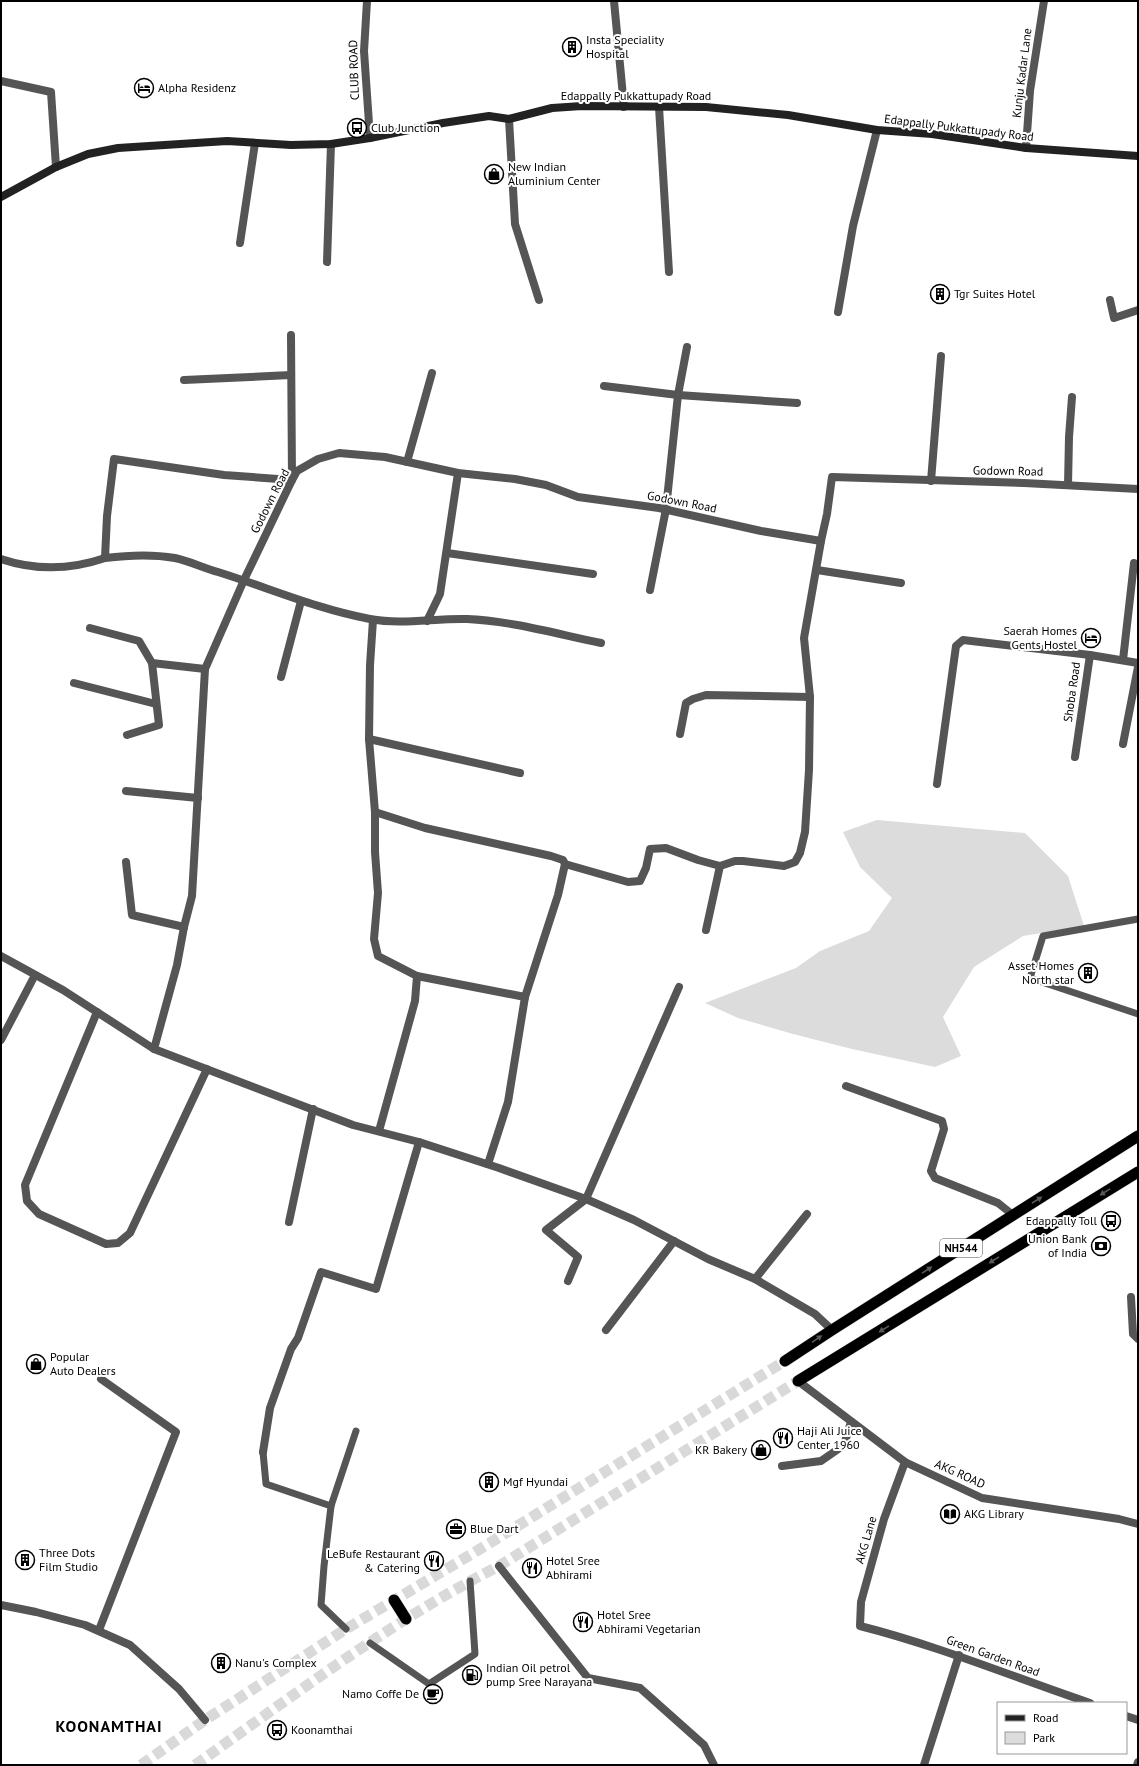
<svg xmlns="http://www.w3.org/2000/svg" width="1139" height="1766" font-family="'PT Sans',sans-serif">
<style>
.green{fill:#dcdcdc}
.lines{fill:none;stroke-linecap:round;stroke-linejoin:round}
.trunk-tunnel{stroke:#d9d9d9;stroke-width:11;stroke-dasharray:11 5.5;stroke-linecap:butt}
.trunk-casing{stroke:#dbdbdb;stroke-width:12}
.service{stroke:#555;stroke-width:7}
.pedestrian{stroke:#555;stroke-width:8}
.minor{stroke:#555;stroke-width:8}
.tertiary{stroke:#555;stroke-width:8}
.secondary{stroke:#222;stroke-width:8}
.trunk{stroke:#000;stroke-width:11}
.oneway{fill:#595959}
.labels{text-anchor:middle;stroke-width:4;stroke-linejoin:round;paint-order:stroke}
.shield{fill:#fff;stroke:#4c4c4c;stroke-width:1}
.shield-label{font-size:11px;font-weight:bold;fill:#000}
.poi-label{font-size:12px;fill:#000;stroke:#fff;text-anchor:start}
.street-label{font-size:12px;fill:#000;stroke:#fff}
.district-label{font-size:16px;font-weight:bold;letter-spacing:1px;fill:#000;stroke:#fff}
</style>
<rect width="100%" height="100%" fill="#fff"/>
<!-- green -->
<polygon class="green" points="877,820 1025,833 1068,876 1084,926 1023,936 974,967 943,1017 961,1056 935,1067 852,1049 793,1034 738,1018 705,1003 796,968 820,951 869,931 892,898 860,867 843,832"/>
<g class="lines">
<!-- trunk-tunnel -->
<g class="trunk-tunnel">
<polyline points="141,1765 205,1720 346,1629 480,1549 785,1361"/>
<path d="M195,1765C293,1696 391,1621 499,1566L798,1381"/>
</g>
<defs>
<g id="trunk">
<polyline points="785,1361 832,1330 1138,1136"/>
<polyline points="798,1381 1138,1172"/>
<polyline points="394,1600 406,1619"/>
</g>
</defs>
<!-- trunk casing -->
<use href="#trunk" class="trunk-casing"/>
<!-- service -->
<g class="service">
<polyline points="1138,919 1043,936 1030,978 1138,1014"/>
<polyline points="263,1452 266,1484 331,1506 324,1566 321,1605 346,1629"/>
<polyline points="331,1506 356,1431"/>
<polyline points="370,1643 429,1684 475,1654 470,1581"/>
</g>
<!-- pedestrian -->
<polyline class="pedestrian" points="1110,300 1114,318 1138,310"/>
<!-- minor -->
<g class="minor">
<polyline points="367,1 364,51 370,138"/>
<polyline points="614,1 624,107"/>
<polyline points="1,81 51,92 56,167"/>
<polyline points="659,107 669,272"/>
<polyline points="509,119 515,224 539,300"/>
<polyline points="1026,148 1030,91 1044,1"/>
<polyline points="240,243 255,143"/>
<polyline points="327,262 331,144"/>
<polyline points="838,312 853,226 877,130"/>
<path d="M291,335L292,480L224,475L114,459L107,516L105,558C129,555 152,554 175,558C189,561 204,568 218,572C269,588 317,609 370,619C402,625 435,618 467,619C512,621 557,634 601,643"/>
<polyline points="184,380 291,375"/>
<polyline points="604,386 678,395 797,403"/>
<polyline points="407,462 432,373"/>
<polyline points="931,481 941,356"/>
<polyline points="1068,485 1069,437 1072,397"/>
<polyline points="447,553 593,574"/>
<path d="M1,559C37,571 70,570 105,558"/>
<polyline points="817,570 901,583"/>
<polyline points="650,590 666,509 678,395 687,347"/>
<polyline points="373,620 370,665 369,739 375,812 375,852 378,893 374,939 378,956 417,976 415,1001 379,1131"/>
<polyline points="427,621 440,594 458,473"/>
<polyline points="90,628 139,641 152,663 205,669"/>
<polyline points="1123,660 1134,563"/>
<polyline points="281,677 301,601"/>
<polyline points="74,683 156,704"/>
<polyline points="680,734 686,703 693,699 706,695 810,697"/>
<polyline points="127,735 159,725 152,663"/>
<polyline points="369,739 520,773"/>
<polyline points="1123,744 1138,667"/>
<polyline points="1075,757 1090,655 1138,663"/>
<polyline points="937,784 956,646 963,640 1090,655"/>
<polyline points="126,791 198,798"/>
<polyline points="375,812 425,828 551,856 563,860 565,864 628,882 640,881 646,868 650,849 666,848 698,860 720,866 735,861 743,861 784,866 795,862 800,853 805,832 809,770 810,697 804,638 821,541"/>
<polyline points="126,862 132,915 184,927"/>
<polyline points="706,930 720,866"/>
<polyline points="1,956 63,990 154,1049 353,1125 419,1142 499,1168 586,1199 634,1220 708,1259 755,1279 815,1314 832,1330"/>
<polyline points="417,976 525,997"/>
<polyline points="97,1012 25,1185 27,1201 39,1214 106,1244 118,1243 130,1233 207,1069"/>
<polyline points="1,1040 35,975"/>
<polyline points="154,1049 177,965 184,927 192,896 205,669 244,580 292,480 297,471 318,459 339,453 385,457 458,473 515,479 546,485 578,497 659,508 761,531 821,541 827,514 832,477 1024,483 1138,489"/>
<polyline points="846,1086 942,1121 944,1129 931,1171 935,1178 998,1203 1013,1215"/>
<polyline points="488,1164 508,1102 525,997 558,895 565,864"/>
<polyline points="289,1222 313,1109"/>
<polyline points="755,1279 807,1214"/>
<polyline points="568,1281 578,1257 546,1230 586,1199 679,987"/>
<polyline points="1131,1297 1133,1334 1138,1339"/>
<polyline points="606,1330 674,1241"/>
<polyline points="798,1381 905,1462 982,1498 1119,1519 1138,1524"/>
<polyline points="263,1452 270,1408 291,1349 298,1338 321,1272 376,1289 419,1142"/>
<path d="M905,1462L884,1519L861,1602L860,1626C939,1646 1013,1677 1090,1703"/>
<polyline points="782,1466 821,1461 844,1445 851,1422"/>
<polyline points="499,1566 588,1678 640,1688 704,1745 714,1765"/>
<polyline points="1,1605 36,1612 85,1625 130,1645 179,1689 205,1720"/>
<polyline points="99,1630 176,1432 101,1379"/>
<polyline points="1126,1716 1138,1720"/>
<polyline points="924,1765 959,1655"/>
</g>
<!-- tertiary -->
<polyline class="tertiary" points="1137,1765 1138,1762"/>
<!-- secondary -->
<polyline class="secondary" points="1,197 56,167 88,154 118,148 227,141 291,145 331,144 370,138 443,123 489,116 509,119 552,108 582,106 706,107 788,115 877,130 932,134 1026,148 1138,156"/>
<!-- trunk -->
<use href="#trunk" class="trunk"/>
</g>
<!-- one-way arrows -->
<defs><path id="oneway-solid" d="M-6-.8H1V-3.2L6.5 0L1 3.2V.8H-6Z"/></defs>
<g class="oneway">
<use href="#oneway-solid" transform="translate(1105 1192) rotate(148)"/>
<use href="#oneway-solid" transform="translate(1037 1200) rotate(-32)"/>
<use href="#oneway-solid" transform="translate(994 1260) rotate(148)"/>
<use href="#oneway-solid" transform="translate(927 1270) rotate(-32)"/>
<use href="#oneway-solid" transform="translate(884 1329) rotate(148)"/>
<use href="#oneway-solid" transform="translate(817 1339) rotate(-34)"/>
</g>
<!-- icons -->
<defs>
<symbol id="building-ring" viewBox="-11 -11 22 22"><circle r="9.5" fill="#fff" stroke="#000" stroke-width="1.5"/><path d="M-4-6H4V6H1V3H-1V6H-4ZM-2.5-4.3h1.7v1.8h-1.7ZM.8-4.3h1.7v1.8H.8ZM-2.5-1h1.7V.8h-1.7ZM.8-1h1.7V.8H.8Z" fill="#000"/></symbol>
<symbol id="hotel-ring" viewBox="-11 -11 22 22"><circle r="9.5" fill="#fff" stroke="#000" stroke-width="1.5"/><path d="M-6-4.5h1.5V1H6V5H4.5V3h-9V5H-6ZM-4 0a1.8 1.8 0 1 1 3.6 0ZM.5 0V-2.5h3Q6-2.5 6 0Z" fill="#000"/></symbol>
<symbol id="bus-ring" viewBox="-11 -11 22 22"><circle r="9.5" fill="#fff" stroke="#000" stroke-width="1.5"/><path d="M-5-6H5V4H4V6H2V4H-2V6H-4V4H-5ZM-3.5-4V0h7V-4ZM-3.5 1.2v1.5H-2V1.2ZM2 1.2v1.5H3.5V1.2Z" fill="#000"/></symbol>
<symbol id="shop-ring" viewBox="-11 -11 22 22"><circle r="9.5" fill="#fff" stroke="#000" stroke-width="1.5"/><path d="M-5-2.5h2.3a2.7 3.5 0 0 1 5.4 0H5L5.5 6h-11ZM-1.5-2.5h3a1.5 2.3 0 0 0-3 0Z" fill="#000"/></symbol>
<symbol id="bank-ring" viewBox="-11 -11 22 22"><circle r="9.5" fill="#fff" stroke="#000" stroke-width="1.5"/><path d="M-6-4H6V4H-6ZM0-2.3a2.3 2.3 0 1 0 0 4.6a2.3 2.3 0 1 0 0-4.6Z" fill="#000"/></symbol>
<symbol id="restaurant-ring" viewBox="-11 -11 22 22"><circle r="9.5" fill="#fff" stroke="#000" stroke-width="1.5"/><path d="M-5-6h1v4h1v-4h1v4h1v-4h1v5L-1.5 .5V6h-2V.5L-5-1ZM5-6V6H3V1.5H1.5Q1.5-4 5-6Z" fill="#000"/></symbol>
<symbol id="library-ring" viewBox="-11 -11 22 22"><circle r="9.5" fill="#fff" stroke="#000" stroke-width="1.5"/><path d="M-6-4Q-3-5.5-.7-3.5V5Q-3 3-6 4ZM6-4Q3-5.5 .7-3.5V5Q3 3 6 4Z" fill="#000"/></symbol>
<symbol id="office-ring" viewBox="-11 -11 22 22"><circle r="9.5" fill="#fff" stroke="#000" stroke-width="1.5"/><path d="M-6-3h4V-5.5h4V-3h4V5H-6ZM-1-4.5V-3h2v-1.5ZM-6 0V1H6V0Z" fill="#000"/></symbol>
<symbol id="fuel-ring" viewBox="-11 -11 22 22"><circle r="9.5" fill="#fff" stroke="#000" stroke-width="1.5"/><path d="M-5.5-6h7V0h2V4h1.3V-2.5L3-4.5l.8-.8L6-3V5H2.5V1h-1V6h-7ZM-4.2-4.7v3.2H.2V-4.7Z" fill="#000"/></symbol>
<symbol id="cafe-ring" viewBox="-11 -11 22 22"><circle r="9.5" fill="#fff" stroke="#000" stroke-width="1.5"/><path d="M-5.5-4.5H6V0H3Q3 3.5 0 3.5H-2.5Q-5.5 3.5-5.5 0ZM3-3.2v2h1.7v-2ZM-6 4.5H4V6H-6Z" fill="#000"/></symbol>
</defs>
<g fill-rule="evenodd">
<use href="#building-ring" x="561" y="36" width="22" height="22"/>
<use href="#hotel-ring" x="133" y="77" width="22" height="22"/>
<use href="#bus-ring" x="346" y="117" width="22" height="22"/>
<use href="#shop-ring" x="483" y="163" width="22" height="22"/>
<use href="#building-ring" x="929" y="283" width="22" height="22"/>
<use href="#hotel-ring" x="1080" y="627" width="22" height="22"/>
<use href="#building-ring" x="1077" y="962" width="22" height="22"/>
<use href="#bus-ring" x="1100" y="1210" width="22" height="22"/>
<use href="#bank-ring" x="1090" y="1235" width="22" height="22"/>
<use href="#shop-ring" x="25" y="1353" width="22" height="22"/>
<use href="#restaurant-ring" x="772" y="1427" width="22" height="22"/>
<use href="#shop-ring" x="750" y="1439" width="22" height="22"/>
<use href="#building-ring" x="478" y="1471" width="22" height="22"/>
<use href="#library-ring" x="939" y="1503" width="22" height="22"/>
<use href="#office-ring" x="445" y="1518" width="22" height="22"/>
<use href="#building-ring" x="14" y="1549" width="22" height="22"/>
<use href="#restaurant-ring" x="423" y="1550" width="22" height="22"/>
<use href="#restaurant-ring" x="521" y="1557" width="22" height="22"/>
<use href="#restaurant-ring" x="572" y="1611" width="22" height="22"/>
<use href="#building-ring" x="210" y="1652" width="22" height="22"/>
<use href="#fuel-ring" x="461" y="1664" width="22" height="22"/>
<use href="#cafe-ring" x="422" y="1683" width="22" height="22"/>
<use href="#bus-ring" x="266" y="1719" width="22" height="22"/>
</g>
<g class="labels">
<!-- shield labels -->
<rect class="shield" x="940" y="1239" width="42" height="18" rx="3"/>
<g class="shield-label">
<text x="961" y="1252">NH544</text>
</g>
<!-- poi labels -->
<g class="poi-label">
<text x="586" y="44">Insta Speciality<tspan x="586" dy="14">Hospital</tspan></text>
<text x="158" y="92">Alpha Residenz</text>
<text x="371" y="132">Club Junction</text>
<text x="508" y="171">New Indian<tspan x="508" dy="14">Aluminium Center</tspan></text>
<text x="954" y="298">Tgr Suites Hotel</text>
<text x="1077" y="635" text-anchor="end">Saerah Homes<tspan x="1077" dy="14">Gents Hostel</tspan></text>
<text x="1074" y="970" text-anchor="end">Asset Homes<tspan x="1074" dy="14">North star</tspan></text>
<text x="1097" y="1225" text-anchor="end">Edappally Toll</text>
<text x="1087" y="1243" text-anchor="end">Union Bank<tspan x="1087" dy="14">of India</tspan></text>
<text x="50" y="1361">Popular<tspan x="50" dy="14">Auto Dealers</tspan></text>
<text x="797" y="1435">Haji Ali Juice<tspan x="797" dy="14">Center 1960</tspan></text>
<text x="747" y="1454" text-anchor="end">KR Bakery</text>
<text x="503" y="1486">Mgf Hyundai</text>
<text x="964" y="1518">AKG Library</text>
<text x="470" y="1533">Blue Dart</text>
<text x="39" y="1557">Three Dots<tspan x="39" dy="14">Film Studio</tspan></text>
<text x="420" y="1558" text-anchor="end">LeBufe Restaurant<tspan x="420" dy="14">&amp; Catering</tspan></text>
<text x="546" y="1565">Hotel Sree<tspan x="546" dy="14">Abhirami</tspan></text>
<text x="597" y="1619">Hotel Sree<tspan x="597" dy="14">Abhirami Vegetarian</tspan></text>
<text x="235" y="1667">Nanu's Complex</text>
<text x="486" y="1672">Indian Oil petrol<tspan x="486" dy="14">pump Sree Narayana</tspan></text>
<text x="419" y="1698" text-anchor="end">Namo Coffe De</text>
<text x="291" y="1734">Koonamthai</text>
</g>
<!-- street labels -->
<g class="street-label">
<text transform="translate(354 70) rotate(-92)" y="4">CLUB ROAD</text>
<text transform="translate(1022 73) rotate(-83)" y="4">Kunju Kadar Lane</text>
<text x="636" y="100">Edappally Pukkattupady Road</text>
<text transform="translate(959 128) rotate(7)" y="4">Edappally Pukkattupady Road</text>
<text transform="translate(1008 471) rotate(1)" y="4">Godown Road</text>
<text transform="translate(270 501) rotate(-63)" y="4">Godown Road</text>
<text transform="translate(682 502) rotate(11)" y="4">Godown Road</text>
<text transform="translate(1072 692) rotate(-82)" y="4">Shoba Road</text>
<text transform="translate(960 1474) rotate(24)" y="4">AKG ROAD</text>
<text transform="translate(866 1540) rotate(-74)" y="4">AKG Lane</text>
<text transform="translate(993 1656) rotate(20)" y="4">Green Garden Road</text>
</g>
<!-- district labels -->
<g class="district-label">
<text x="109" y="1732">KOONAMTHAI</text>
</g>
</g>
<!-- border -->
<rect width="1139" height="1766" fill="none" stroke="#000000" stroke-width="4"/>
<!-- legend -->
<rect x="997" y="1702" width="130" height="52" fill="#ffffff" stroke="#999999"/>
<rect x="1005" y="1715" width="20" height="6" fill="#222222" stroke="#999999"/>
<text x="1033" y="1722" font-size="12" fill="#000000">Road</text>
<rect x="1005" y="1732" width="20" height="12" fill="#dcdcdc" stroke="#999999"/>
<text x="1033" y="1742" font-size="12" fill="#000000">Park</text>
</svg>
